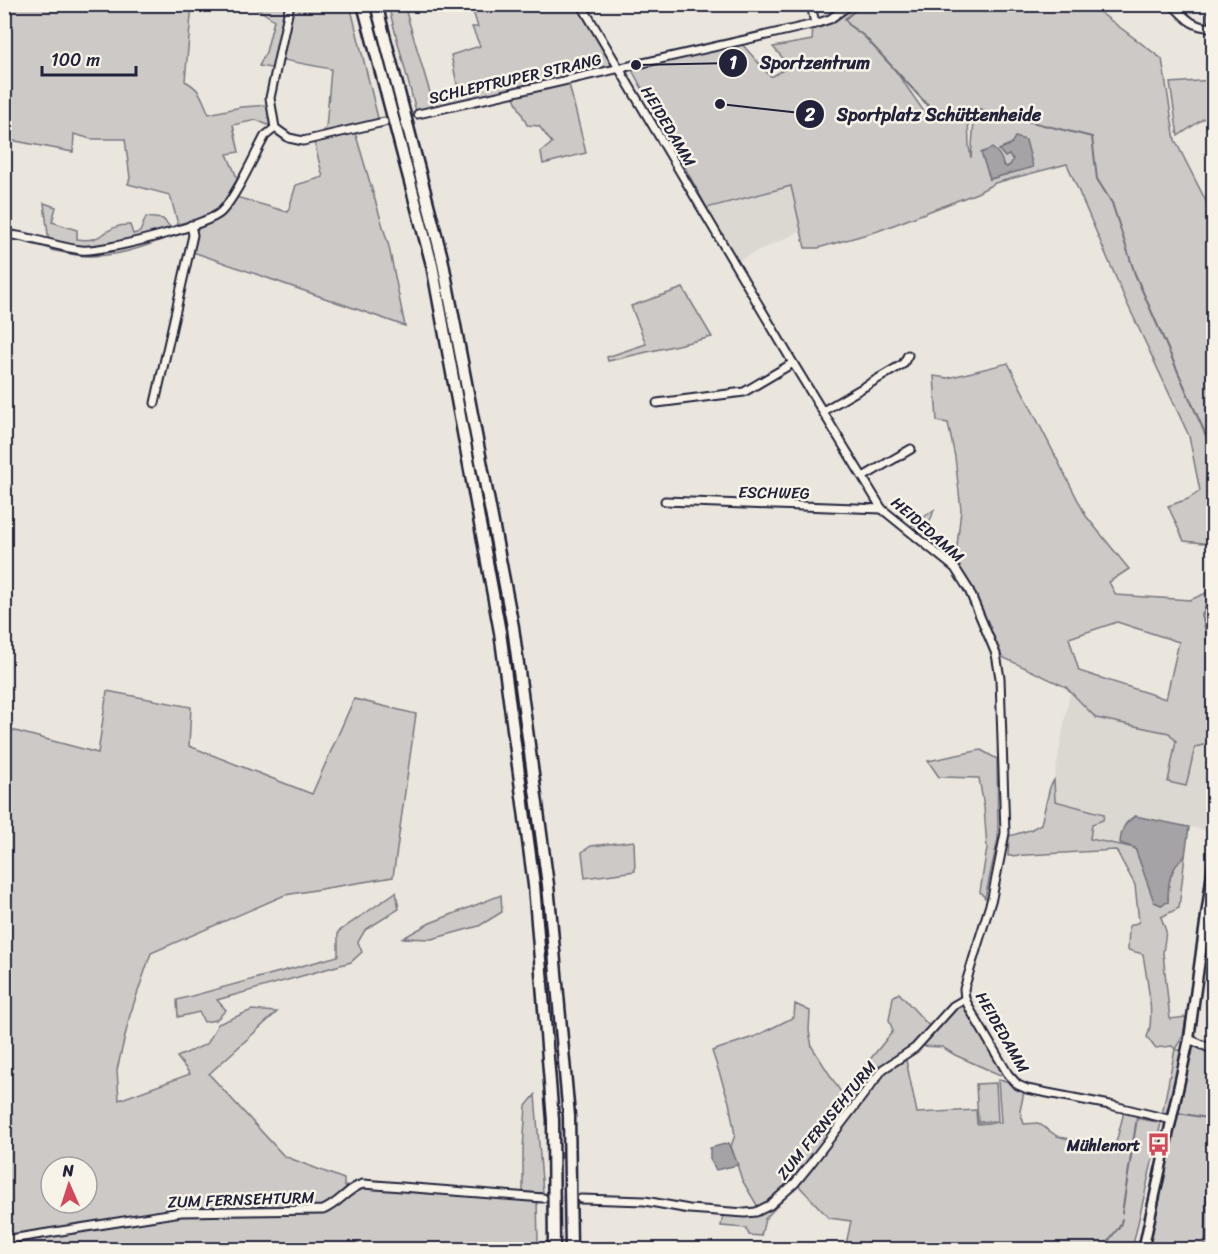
<svg xmlns="http://www.w3.org/2000/svg" width="1218" height="1254" font-family="Sriracha,sans-serif">
<style>
.built{fill:#dbd8d2}
.green{fill:#cdc9c6;stroke:#787680;stroke-width:1.5;fill-rule:evenodd}
.water{fill:#a6a3a6;stroke:#716f7b;stroke-width:1.5}
.lines{fill:none;stroke-linecap:round;stroke-linejoin:round}
.stream{stroke:#716f7b;stroke-width:2}
.minor-tunnel{stroke:#c2bfbd;stroke-width:7;stroke-dasharray:7 3.5;stroke-linecap:butt}
.minor-casing{stroke:#22223b;stroke-width:11}
.major-casing{stroke:#22223b;stroke-width:13}
.highway-casing{stroke:#22223b;stroke-width:15}
.minor{stroke:#f7f3e8;stroke-width:7}
.major{stroke:#f7f3e8;stroke-width:8}
.highway{stroke:#f7f3e8;stroke-width:10}
.labels{text-anchor:middle;stroke-width:5;stroke-linejoin:round;paint-order:stroke}
.street-label{font-size:16px;fill:#22223b;stroke:#f7f3e8}
.poi-label{font-size:16px;font-weight:bold;fill:#22223b;stroke:#f7f3e8;text-anchor:end}
.leader{fill:none;stroke:#22223b;stroke-width:2}
.callout-dot{fill:#22223b;stroke:#f7f3e8;stroke-width:2}
.mark-label{font-size:18px;text-anchor:middle;font-weight:bold;fill:#fff}
.callout-label{font-size:18px;text-anchor:middle;font-weight:bold;fill:#22223b;stroke:#f7f3e8;stroke-width:5;stroke-linejoin:round;paint-order:stroke}
</style>
<rect width="100%" height="100%" fill="#eae6de"/>
<filter id="ink" filterUnits="userSpaceOnUse"><feTurbulence type="fractalNoise" baseFrequency=".0167" numOctaves="2"/><feDisplacementMap in="SourceGraphic" scale="12" xChannelSelector="R" yChannelSelector="G"/><feConvolveMatrix kernelMatrix="1 2 1 2 8 2 1 2 1" color-interpolation-filters="sRGB"/></filter>
<g filter="url(#ink)">
<!-- built -->
<g class="built">
<polygon points="791,186 801,231 737,261 707,208"/>
<polygon points="1070,691 1096,718 1169,733 1176,741 1168,782 1195,747 1213,743 1213,818 1209,831 1135,816 1121,830 1120,843 1090,839 1092,824 1103,820 1054,801 1054,780"/>
</g>
<!-- green -->
<g class="green">
<path d="M839,4L1090,5L1162,59L1175,140L1213,215V544L1184,541L1168,506L1188,499L1200,491L1189,436L1126,301L1067,164L995,183L977,193L878,231L818,248H805L791,186L707,208L632,70L742,44L770,76H773L790,66L773,47L812,40L813,27L830,19V13L839,7ZM895,70L931,109L975,108L971,158L969,146L968,116L925,113ZM1011,144L1033,167L990,179L1003,165L1007,167L1011,164L1013,160L1003,147Z"/>
<path d="M5,5H192L185,81C202,90 201,98 209,114L241,107L271,105L275,128L256,120L233,125L239,152L227,154L238,180L229,195L288,212L296,185L323,177L314,142L355,132L389,247L405,326L193,252L197,230L205,222L194,220L178,224L170,195L128,184L130,178L125,139H91L74,134L73,152L10,140L5,171Z"/>
<polygon points="252,5 350,5 378,118 369,126 313,139 326,128 331,69 279,59 276,69 259,66 266,52 274,20"/>
<polygon points="388,5 404,5 431,96 458,89 451,55 480,46 472,27 478,27 471,5 581,5 619,68 416,111"/>
<polygon points="568,80 586,153 543,164 541,152 552,143 539,126 527,125 512,93"/>
<polygon points="1213,80 1213,112 1178,136 1170,83"/>
<path d="M44,203L56,207L52,222L77,230V239C105,244 104,224 130,225L133,234L140,232L146,217L163,219L170,227L168,237C143,248 115,257 87,256C74,256 62,252 50,250Z"/>
<polygon points="683,288 712,337 608,361 607,357 646,344 631,306"/>
<path d="M1008,363L1086,516L1129,569L1109,582L1116,595L1190,600L1206,593L1210,594L1202,615L1210,651L1213,654V743L1195,747L1186,786L1168,782L1176,741L1169,733L1096,718L1066,687L1000,656L967,578L956,564L908,528L934,510L926,532L956,555L961,510L955,457L948,423L937,421L934,376L948,378ZM1117,622L1179,642L1166,699L1079,671L1069,638Z"/>
<path d="M107,691L191,707L189,746L312,794L354,699L416,714L393,877L285,895L151,953L130,1015L117,1070L119,1100L190,1074L177,1057L207,1044L218,1024L252,1010L277,1012L209,1074L284,1156L344,1179V1186L361,1190L365,1186L537,1200L538,1241L534,1249H5L4,728L98,753ZM51,1167H87V1203H51Z"/>
<polygon points="981,750 997,759 998,839 985,898 980,892 987,848 984,807 979,778 939,777 928,761"/>
<path d="M1054,780L1055,801L1104,814L1103,820L1092,824L1090,839L1135,848L1155,902L1161,905L1168,902C1168,883 1169,869 1185,856L1179,908L1161,917L1166,931L1163,953L1170,1019L1186,1017L1183,1036L1175,1049L1192,1055L1194,1043L1213,1053V1249H1149L1177,1117L1162,1115L1175,1049L1172,1046L1155,1048L1147,1037C1156,1017 1146,977 1143,954L1128,950L1129,926L1139,922L1135,885L1116,850L1008,856L1009,836L1030,830L1041,824L1050,787Z"/>
<polygon points="634,841 635,871 585,878 582,852 591,846"/>
<polygon points="396,892 399,909 365,930 358,942 362,952 351,962 217,1000 226,1010 216,1020 204,1022 199,1012 178,1017 177,1000 338,956 338,932"/>
<polygon points="501,895 502,912 479,926 432,939 403,938 430,923"/>
<polygon points="899,993 930,1027 914,1043 880,1067 793,1181 779,1195 758,1207 742,1180 731,1146 735,1135 729,1102 712,1051 756,1036 794,1017 795,1004 810,1011 809,1031 812,1047 842,1094 893,1031 889,1020 893,997"/>
<polygon points="961,1004 965,1006 1003,1072 1000,1075 955,1055 942,1047 922,1046"/>
<polygon points="906,1060 917,1113 976,1110 977,1124 1001,1122 998,1080 1006,1081 1024,1092 1020,1111 1024,1124 1038,1123 1057,1136 1114,1150 1124,1112 1161,1123 1132,1249 845,1249 851,1221 829,1218 798,1185 884,1073"/>
<polygon points="996,1083 998,1121 978,1122 976,1084"/>
<polygon points="535,1095 543,1193 523,1192 523,1149 526,1106"/>
<polygon points="793,1189 765,1219 761,1236 749,1235 746,1228 721,1226 723,1215 744,1216"/>
</g>
<!-- water -->
<g class="water">
<path d="M1015,137L1026,140L1033,167L990,179L981,153L992,148C998,152 1002,157 1003,165L1007,167L1011,164L1013,159L1009,155L1005,157L999,150L1011,144Z"/>
<polygon points="1213,593 1213,654 1210,651 1202,615 1210,594"/>
<path d="M1135,816L1189,827L1185,856C1169,869 1168,883 1168,902L1161,905L1154,902L1135,848L1120,843C1121,830 1124,823 1135,816Z"/>
<polygon points="729,1143 738,1165 716,1170 710,1159 710,1148"/>
</g>
<g class="lines">
<!-- stream -->
<g class="stream">
<polyline points="858,4 859,7 845,19 850,26 864,36 931,109 975,108 1092,137 1097,179 1112,203 1135,274 1211,447 1214,458"/>
<polyline points="1167,1111 1169,1105"/>
<polyline points="1178,1113 1207,1118 1209,1125 1205,1250"/>
<polyline points="1122,1213 1137,1118 1159,1122"/>
<polyline points="1145,1218 1155,1167"/>
<polyline points="1101,1250 1120,1226 1122,1219"/>
<polyline points="1138,1250 1144,1224"/>
</g>
<!-- minor-tunnel -->
<g class="minor-tunnel">
<polyline points="384,122 418,114"/>
<polyline points="551,1198 581,1199"/>
</g>
<defs>
<g id="minor">
<polyline points="581,4 793,363 882,509 955,568 969,590 996,654 1000,678 1005,833 992,898 964,989 965,999 971,1011 1008,1074 1018,1085 1027,1089 1110,1105 1172,1120"/>
<polyline points="811,4 815,24"/>
<path d="M1172,4C1185,18 1194,29 1214,27"/>
<polyline points="1212,4 1214,29"/>
<polyline points="418,114 815,24 830,19 851,4"/>
<polyline points="275,128 270,98 290,4"/>
<polyline points="275,128 289,138 303,141 384,122"/>
<path d="M4,234C30,236 55,247 81,250C101,253 208,225 221,212C236,197 254,156 265,136L275,128"/>
<polyline points="155,403 193,235 191,225"/>
<polyline points="657,403 744,392 793,363"/>
<polyline points="823,411 903,364 908,355"/>
<polyline points="863,477 911,449"/>
<polyline points="665,501 882,509"/>
<polyline points="1189,1039 1214,1050"/>
<polyline points="581,1199 645,1201 689,1209 745,1213 756,1212 770,1205 795,1183 808,1167 883,1069 915,1048 953,1006 965,999"/>
<path d="M4,1240L181,1212L323,1210C340,1203 349,1187 363,1184L543,1198"/>
</g>
<polyline id="major" points="1143,1250 1189,1039 1214,858"/>
<g id="highway">
<polyline points="363,4 432,265 500,632 534,885 553,1120 554,1250"/>
<polyline points="376,4 442,258 513,627 548,885 569,1116 571,1250"/>
</g>
</defs>
<!-- minor casing -->
<use href="#minor" class="minor-casing"/>
<!-- major casing -->
<use href="#major" class="major-casing"/>
<!-- highway casing -->
<use href="#highway" class="highway-casing"/>
<!-- minor -->
<use href="#minor" class="minor"/>
<!-- major -->
<use href="#major" class="major"/>
<!-- highway -->
<use href="#highway" class="highway"/>
</g>
</g>
<!-- icons -->
<defs>
<symbol id="bus-bare" viewBox="-9 -9 18 18"><path d="M-5-6H5V4H4V6H2V4H-2V6H-4V4H-5ZM-3.5-4V0h7V-4ZM-3.5 1.2v1.5H-2V1.2ZM2 1.2v1.5H3.5V1.2Z" fill="#d1495b" stroke="#f7f3e8" stroke-width="2.5" paint-order="stroke"/></symbol>
</defs>
<g fill-rule="evenodd">
<use href="#bus-bare" x="1142" y="1128" width="33" height="33"/>
</g>
<g class="labels">
<!-- street labels -->
<g class="street-label">
<text transform="translate(515 78) rotate(-13)" y="6">SCHLEPTRUPER STRANG</text>
<text transform="translate(669 126) rotate(59)" y="6">HEIDEDAMM</text>
<text transform="translate(774 492) rotate(1)" y="6">ESCHWEG</text>
<text transform="translate(928 529) rotate(41)" y="6">HEIDEDAMM</text>
<text transform="translate(1003 1032) rotate(60)" y="6">HEIDEDAMM</text>
<text transform="translate(826 1120) rotate(-51)" y="6">ZUM FERNSEHTURM</text>
<text transform="translate(241 1199) rotate(-2)" y="6">ZUM FERNSEHTURM</text>
</g>
<!-- poi labels -->
<g class="poi-label">
<text x="1140" y="1151">Mühlenort</text>
</g>
</g>
<!-- callouts -->
<path class="leader" d="M636 65L733 63M720 104L810 114"/>
<g class="callout-dot">
<circle cx="636" cy="65" r="6"/>
<circle cx="720" cy="104" r="6"/>
<circle cx="733" cy="63" r="15"/>
<circle cx="810" cy="114" r="15"/>
</g>
<g class="mark-label">
<text x="733" y="69">1</text>
<text x="810" y="121">2</text>
</g>
<g class="callout-label">
<text x="815" y="69">Sportzentrum</text>
<text x="939" y="121">Sportplatz Schüttenheide</text>
</g>
<!-- margin -->
<rect width="1218" height="1254" fill="none" stroke="#f7f3e8" stroke-width="24"/>
<rect x="12" y="12" width="1194" height="1230" fill="none" stroke="#22223b" stroke-width="2" filter="url(#ink)"/>
<!-- north arrow -->
<g transform="translate(69 1185) rotate(357)"><circle r="28" fill="#f7f3e8" stroke="#a29fa3" stroke-width="1.5"/>
<path d="M0-4.5L10 22L0 15L-10 22Z" fill="#d1495b"/>
<text y="-9" font-size="16" font-weight="bold" text-anchor="middle" fill="#22223b">N</text>
</g>
<!-- scale -->
<path d="M42 66v9h94v-9" fill="none" stroke="#22223b" stroke-width="3"/>
<text x="51" y="66" font-size="18" fill="#22223b" stroke="#f7f3e8" stroke-width="4.5" paint-order="stroke">100 m</text>
</svg>
